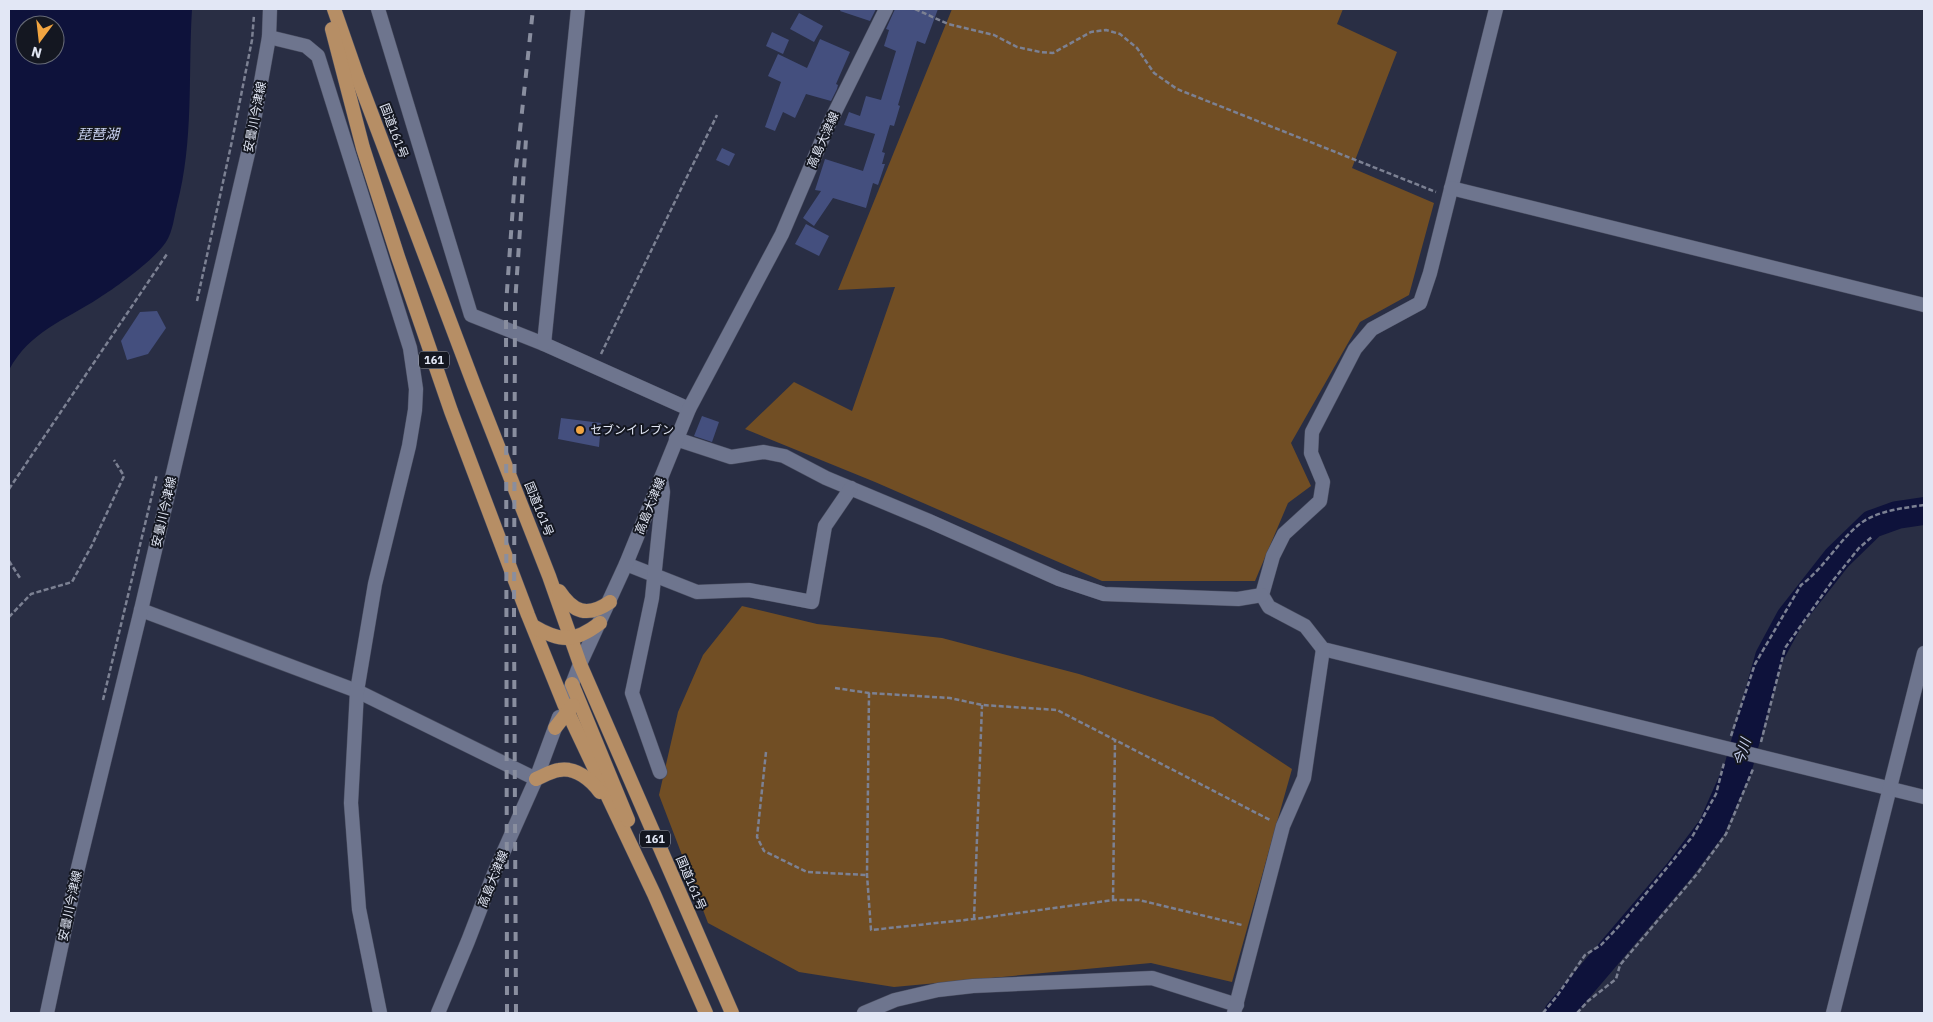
<svg xmlns="http://www.w3.org/2000/svg" width="1933" height="1022" font-family="'IBM Plex Sans','Noto Sans JP',sans-serif">
<style>
.green{fill:#714e24}
.water{fill:#0e123b;fill-rule:evenodd}
.lines{fill:none;stroke-linecap:round;stroke-linejoin:round}
.river{stroke:#0e123b;stroke-width:28}
.building{fill:#444f7e}
.minor-casing{stroke:#484c5f;stroke-width:15}
.tertiary-casing{stroke:#484c5f;stroke-width:15}
.secondary-casing{stroke:#484c5f;stroke-width:15}
.trunk-casing{stroke:#484c5f;stroke-width:15}
.path{stroke:#7c8193;stroke-width:2.5;stroke-dasharray:5 2.5;stroke-linecap:butt}
.minor{stroke:#6e758e;stroke-width:14}
.tertiary{stroke:#6e758e;stroke-width:14}
.secondary{stroke:#6e758e;stroke-width:14}
.trunk{stroke:#b68e65;stroke-width:14}
.rail{stroke:#898e9f;stroke-width:4;stroke-dasharray:9 9;stroke-linecap:butt}
.poi-dot{fill:#f2a541;stroke:#141721;stroke-width:2}
.labels{text-anchor:middle;stroke-width:4;stroke-linejoin:round;paint-order:stroke}
.shield{fill:#141721;stroke:#a4a9b5;stroke-width:1}
.shield-label{font-size:11px;font-weight:bold;fill:#e2e7f5}
.street-label{font-size:12px;fill:#e2e7f5;stroke:#141721}
.poi-label{font-size:12px;fill:#e2e7f5;stroke:#141721;text-anchor:start}
.water-label{font-size:14px;font-style:italic;fill:#c9d2f1;stroke:#141721}
</style>
<rect width="100%" height="100%" fill="#292e44"/>
<!-- green -->
<g class="green">
<polygon points="952,9 1343,9 1337,24 1397,52 1352,168 1434,203 1409,295 1360,322 1291,443 1311,486 1288,503 1255,581 1102,581 875,482 745,429 794,382 852,411 895,287 838,290"/>
<polygon points="742,606 817,624 942,638 1079,674 1213,717 1292,769 1232,982 1151,963 894,987 799,972 708,923 659,795 678,712 703,655"/>
</g>
<!-- water -->
<path class="water" d="M9,9H192C188,75 194,141 177,205C174,217 173,231 166,242C154,260 118,286 99,298C64,321 30,331 9,370ZM25,25H55V55H25Z"/>
<g class="lines">
<!-- river -->
<polyline class="river" points="1558,1013 1679,871 1712,827 1738,768 1769,657 1790,618 1837,558 1872,524 1897,515 1924,511"/>
</g>
<!-- building -->
<g class="building">
<polygon points="841,9 876,9 870,21 840,11"/>
<polygon points="895,9 938,9 925,44 917,41 898,105 900,106 894,126 890,125 882,152 885,153 882,164 885,164 878,185 873,183 866,208 833,198 814,226 803,218 821,191 815,190 825,159 863,171 875,134 844,125 849,112 860,116 866,96 881,100 896,51 884,46 889,30 886,29"/>
<polygon points="799,13 823,26 814,42 790,29"/>
<polygon points="772,32 789,40 783,54 766,46"/>
<polygon points="820,39 850,52 836,84 838,85 837,89 831,101 806,94 795,118 783,112 775,131 765,127 781,82 768,76 778,54 807,68"/>
<polygon points="722,148 735,154 729,166 716,160"/>
<polygon points="806,224 829,236 819,256 795,244"/>
<polygon points="157,311 166,328 148,354 127,360 121,341 140,312"/>
<polygon points="702,416 719,422 712,442 694,436"/>
<polygon points="561,418 601,423 599,447 558,439"/>
</g>
<g class="lines">
<defs>
<g id="minor">
<polyline points="378,9 471,315 544,344 689,409"/>
<polyline points="1496,9 1430,273 1420,303 1372,329 1355,349 1312,432 1311,453 1323,482 1320,501 1284,534 1273,556 1262,595 1269,607 1305,626 1323,649 1924,797"/>
<polyline points="1451,188 1924,305"/>
<polyline points="544,344 578,9"/>
<polyline points="676,439 731,457 764,452 784,456 826,478 929,521 1059,579 1104,594 1238,599 1262,595"/>
<polyline points="626,564 697,592 749,590 812,602 825,526 851,488"/>
<polyline points="141,610 357,691 536,779"/>
<polyline points="660,772 632,693 652,598 663,492 661,479"/>
<polyline points="864,1013 895,1000 938,990 973,986 1152,978 1237,1005"/>
<polyline points="1234,1013 1283,826 1304,778 1323,649"/>
<polyline points="1833,1013 1924,653"/>
</g>
<polyline id="tertiary" points="269,37 306,46 318,56 410,348 416,389 415,410 409,446 375,584 357,691 351,803 359,909 380,1013"/>
<g id="secondary">
<polyline points="568,695 580,664 626,564 689,409 782,234 828,126 886,9"/>
<polyline points="47,1013 78,868 141,610 249,149 269,37 270,9"/>
<polyline points="438,1013 468,941 495,871 536,779 559,717"/>
</g>
<g id="trunk">
<polyline points="334,9 358,78 474,385 549,576 580,664 732,1013"/>
<polyline points="332,29 363,148 398,257 451,411 528,615 564,704 654,894 706,1013"/>
<path d="M559,591C573,612 587,618 610,602"/>
<path d="M533,626C560,642 574,643 600,623"/>
<polyline points="572,684 628,820"/>
<polyline points="555,728 573,705"/>
<path d="M536,779C543,776 551,771 559,770C576,767 591,780 600,792"/>
</g>
</defs>
<!-- minor casing -->
<use href="#minor" class="minor-casing"/>
<!-- tertiary casing -->
<use href="#tertiary" class="tertiary-casing"/>
<!-- secondary casing -->
<use href="#secondary" class="secondary-casing"/>
<!-- trunk casing -->
<use href="#trunk" class="trunk-casing"/>
<!-- path -->
<g class="path">
<polyline points="915,9 948,24 994,35 1017,47 1040,52 1053,53 1091,32 1106,30 1120,34 1137,48 1154,73 1177,89 1436,192"/>
<polyline points="197,301 232,141 252,40 254,15"/>
<polyline points="601,354 717,115"/>
<polyline points="9,489 167,254"/>
<polyline points="9,561 20,578"/>
<polyline points="9,617 31,594 72,582 92,545 124,476 114,460"/>
<polyline points="835,688 869,693 950,698 982,705 1057,710 1270,820"/>
<polyline points="869,693 867,875 871,930 974,919 1113,900 1139,900 1242,925"/>
<polyline points="103,700 157,474"/>
<path d="M1731,736L1755,664L1801,585C1825,568 1841,536 1864,521C1882,510 1904,508 1924,505"/>
<polyline points="1761,742 1785,648 1831,583 1859,548 1873,536"/>
<polyline points="766,752 757,837 764,851 807,872 867,875"/>
<polyline points="1113,900 1115,740"/>
<polyline points="974,919 982,705"/>
<polyline points="1543,1013 1557,996 1585,955 1601,945 1621,924 1692,837 1716,794 1724,763"/>
<polyline points="1577,1013 1588,1001 1616,979 1620,965 1697,874 1726,834 1753,769"/>
</g>
<!-- minor -->
<use href="#minor" class="minor"/>
<!-- tertiary -->
<use href="#tertiary" class="tertiary"/>
<!-- secondary -->
<use href="#secondary" class="secondary"/>
<!-- trunk -->
<use href="#trunk" class="trunk"/>
<!-- rail -->
<g class="rail">
<polyline points="507,1013 506,305 515,177 533,9"/>
<polyline points="516,1013 514,619 515,304 526,139"/>
</g>
</g>
<!-- markers -->
<circle class="poi-dot" cx="580" cy="430" r="5"/>
<g class="labels">
<!-- shield labels -->
<g class="shield">
<rect x="419" y="351.5" width="30" height="17" rx="4"/>
<rect x="640" y="830.5" width="30" height="17" rx="4"/>
</g>
<g class="shield-label">
<text x="434" y="364">161</text>
<text x="655" y="843">161</text>
</g>
<!-- street labels -->
<g class="street-label">
<text transform="translate(255 117) rotate(-79)" y="4">安曇川今津線</text>
<text transform="translate(394 131) rotate(69)" y="4">国道161号</text>
<text transform="translate(823 140) rotate(-66)" y="4">高島大津線</text>
<text transform="translate(650 506) rotate(-68)" y="4">高島大津線</text>
<text transform="translate(539 509) rotate(68)" y="4">国道161号</text>
<text transform="translate(164 512) rotate(-77)" y="4">安曇川今津線</text>
<text transform="translate(493 879) rotate(-68)" y="4">高島大津線</text>
<text transform="translate(691 883) rotate(67)" y="4">国道161号</text>
<text transform="translate(70 906) rotate(-78)" y="4">安曇川今津線</text>
</g>
<!-- poi labels -->
<g class="poi-label">
<text x="590" y="434">セブンイレブン</text>
</g>
<!-- water labels -->
<g class="water-label">
<text x="98" y="139">琵琶湖</text>
<text transform="translate(1742 752) rotate(-73)" y="5">今川</text>
</g>
</g>
<!-- border -->
<rect width="1933" height="1022" fill="none" stroke="#e2e7f5" stroke-width="20"/>
<!-- north arrow -->
<g transform="translate(40 40) rotate(195)"><circle r="24" fill="#141721" stroke="#666a76"/>
<path d="M0-4L9 19L0 12L-9 19Z" fill="#f2a541"/>
<text y="-8" font-size="14" font-weight="bold" text-anchor="middle" fill="#e2e7f5">N</text>
</g>
</svg>
